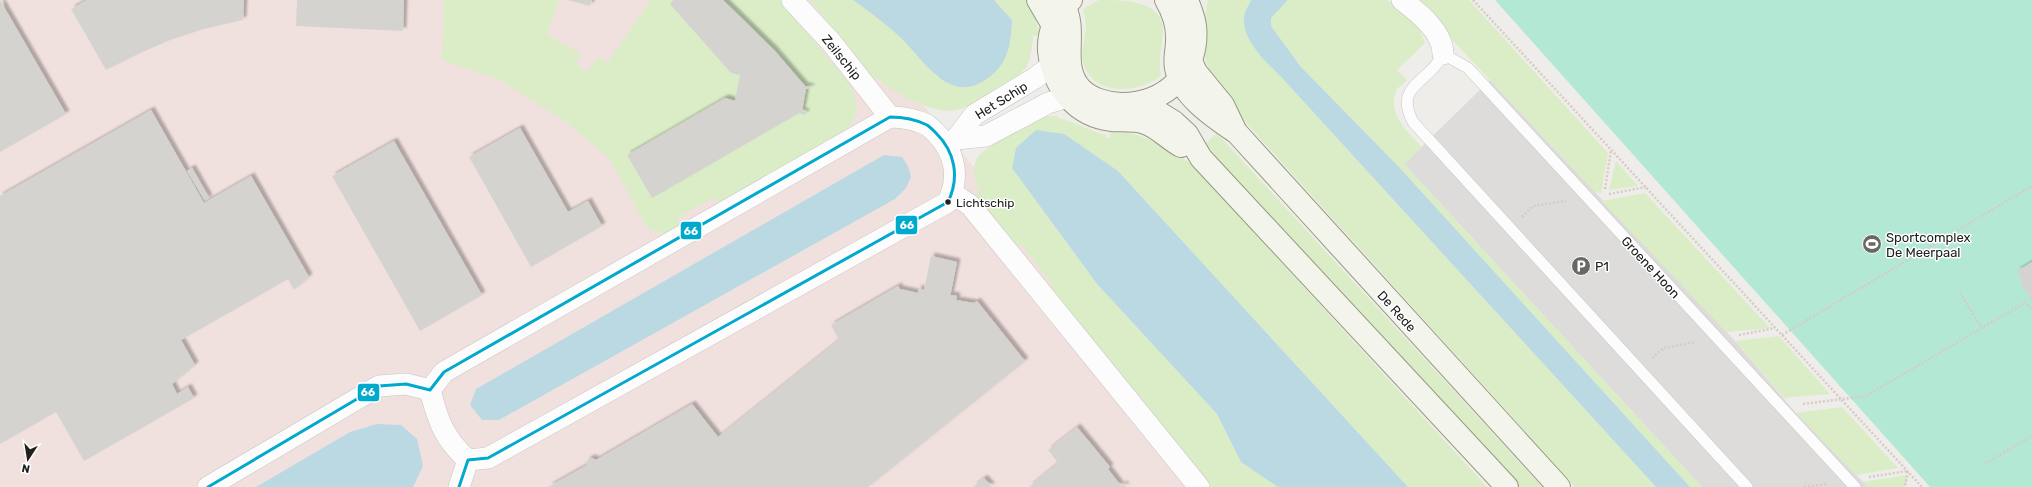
<svg xmlns="http://www.w3.org/2000/svg" width="2032" height="487" font-family="Rubik,sans-serif">
<style>
.commercial{fill:#f1e1de}
.religious{fill:#dddcda}
.grass{fill:#daedc7}
.pitch{fill:#b3e8d4}
.water{fill:#bbd9e3}
.building{fill:#d5d3d0;filter:url(#shadow)}
.lines{fill:none;stroke-linecap:round;stroke-linejoin:round}
.lane-casing{stroke:#c7c6c5;stroke-width:12}
.street-casing{stroke:#c7c6c5;stroke-width:22}
.secondary-casing{stroke:#969a7f;stroke-width:24}
.path{stroke:#d8cac7;stroke-width:2.5;stroke-dasharray:2 2;stroke-linecap:butt}
.lane{stroke:#fdfcfc;stroke-width:11}
.street{stroke:#fdfcfc;stroke-width:21}
.secondary{stroke:#f3f4ec;stroke-width:22}
.bus-1-casing{stroke:#fff;stroke-width:6}
.bus-1{stroke:#00a9ce;stroke-width:3}
.bus-dot{fill:#202020;stroke:#fff;stroke-width:1.5}
.labels{text-anchor:middle;stroke-width:3;stroke-linejoin:round;paint-order:stroke}
.bus-label{font-size:12px;fill:#202020;stroke:#fff;text-anchor:start}
.street-label{font-size:13px;fill:#202020;stroke:#fff}
.poi-label{font-size:13px;fill:#202020;stroke:#fff;text-anchor:start}
.line-badge{stroke:#fff;stroke-width:1.5}
.badge-label{font-size:11px;text-anchor:middle;font-weight:bold;fill:#fff}
</style>
<defs>
<filter id="shadow"><feDropShadow dx="3.5" dy="-3.5" stdDeviation="1" flood-color="#0004"/></filter>
</defs>
<rect width="100%" height="100%" fill="#efede9"/>
<!-- commercial -->
<polygon class="commercial" points="0,0 827,0 899,75 1021,225 1291,487 0,487"/>
<!-- religious -->
<polygon class="religious" points="1490,80 1735,341 1796,413 1868,487 1702,487 1404,164"/>
<!-- grass -->
<g class="grass">
<polygon points="444,0 559,0 547,34 579,53 579,59 576,64 587,72 597,57 607,63 651,0 780,0 852,87 857,106 855,116 851,125 838,135 719,203 714,197 677,218 681,224 666,234 648,229 609,158 566,122 498,79 442,60"/>
<path d="M810,0H853L877,16L900,37L938,78L1012,20L994,0H1027L1031,6L1040,35L1033,36C1033,43 1030,61 1027,66C1016,82 968,112 948,111C924,109 895,94 877,78L874,79Z"/>
<path d="M1099,0C1125,0 1165,0 1163,33C1162,49 1158,61 1161,76C1138,94 1092,97 1083,62C1081,52 1084,44 1085,34C1087,26 1085,18 1083,9Z"/>
<path d="M1208,0H1251L1244,16L1283,79L1656,487H1575L1222,96C1217,87 1211,78 1208,68C1201,47 1203,21 1208,0Z"/>
<path d="M1288,0H1387L1404,13L1419,29L1425,43L1397,70L1407,80C1404,83 1398,87 1396,91C1387,115 1408,132 1422,147L1404,164L1702,487H1690L1399,167L1301,67L1271,26L1270,18Z"/>
<polygon points="1415,0 1469,0 1608,153 1601,193 1595,192"/>
<path d="M1050,116H1058V118C1074,121 1089,131 1106,135L1105,137L1110,138L1111,129C1145,134 1162,145 1190,163L1487,487H1408L1118,171L1012,168L1097,284L1217,414L1241,462L1278,487H1212L1049,288L1053,285L1021,244L1017,247L976,197L979,192C974,181 971,167 978,157C984,148 1028,122 1038,118C1042,117 1046,116 1050,116Z"/>
<polygon points="1217,133 1542,487 1517,487 1204,145"/>
<polygon points="1616,161 1638,186 1609,190"/>
<polygon points="1645,193 1770,328 1726,332 1602,201"/>
<polygon points="1779,336 1830,394 1784,398 1735,341"/>
<polygon points="1842,407 1898,468 1856,475 1796,413"/>
<polygon points="1906,475 1908,478 1905,487 1868,487 1863,482"/>
</g>
<!-- pitch -->
<polygon class="pitch" points="1495,0 2032,0 2032,487 1930,487"/>
<!-- water -->
<g class="water">
<path d="M853,0H994L1012,20C1011,42 1009,60 992,75C952,109 927,64 901,38C886,24 870,12 853,0Z"/>
<path d="M1251,0H1288L1271,18V26L1301,67L1399,167L1690,487H1656L1283,79C1268,63 1242,42 1244,17C1244,12 1249,5 1251,0Z"/>
<polygon points="1036,130 1064,134 1118,171 1408,487 1278,487 1241,462 1217,414 1097,284 1012,168 1016,148"/>
<polygon points="884,155 902,157 908,166 911,177 906,188 895,199 499,420 482,420 470,405 476,389"/>
<polygon points="377,424 401,425 417,439 423,466 413,487 256,487 350,432"/>
</g>
<!-- building -->
<g class="building">
<polygon points="0,0 66,114 0,152"/>
<polygon points="87,0 244,0 243,20 204,29 170,40 138,54 106,70 71,9"/>
<polygon points="297,0 404,0 403,31 296,26"/>
<polygon points="567,0 592,0 590,6"/>
<polygon points="673,0 723,0 774,50 805,86 811,87 810,89 806,89 802,111 806,112 805,115 799,113 652,198 627,155 725,98 735,101 740,75 731,73 670,4"/>
<polygon points="151,110 204,203 251,176 309,277 294,290 288,279 181,340 195,365 172,384 177,394 188,387 194,398 84,461 56,412 0,444 0,196"/>
<polygon points="520,128 568,212 588,201 602,226 531,267 469,157"/>
<polygon points="394,141 482,295 420,331 332,176"/>
<polygon points="192,168 209,198 205,201 187,171"/>
<polygon points="931,256 957,262 950,297 951,295 957,296 956,300 974,303 977,301 1025,361 868,487 548,487 587,465 586,462 589,459 592,458 596,460 692,404 718,437 839,340 831,325 898,286 900,289 918,293 918,288 924,290"/>
<polygon points="2032,262 2032,302 2020,281 2022,280 2017,271"/>
<polygon points="1077,427 1110,467 1108,469 1121,486 1124,484 1126,487 1029,487 1058,463 1048,450"/>
<polygon points="984,478 992,487 973,487"/>
</g>
<g class="lines">
<defs>
<path id="lane" d="M1747,487L1413,122C1393,84 1430,83 1443,54L1468,68L1855,487"/>
<g id="street">
<polyline points="792,0 831,42 890,117"/>
<path d="M1402,0C1419,13 1443,32 1443,54"/>
<polyline points="956,139 974,115 1035,78 1051,66"/>
<polyline points="946,144 956,139 986,136 1048,103 1068,97"/>
<polyline points="952,193 970,205 1199,487"/>
<path d="M430,390C438,421 444,439 468,460"/>
<path d="M208,487L379,386L406,384L430,390L444,372L890,117C903,117 915,119 927,125C930,127 933,130 936,133C955,152 960,177 948,202L488,458L468,460L459,487"/>
</g>
<g id="secondary">
<polyline points="1038,0 1052,24"/>
<path d="M1060,0C1082,27 1057,64 1081,89C1091,99 1108,104 1122,104C1166,104 1200,71 1195,26C1194,17 1190,8 1187,0"/>
<path d="M1071,0C1056,13 1048,31 1049,51C1053,86 1075,116 1112,120C1122,121 1135,119 1145,123C1159,128 1168,139 1181,146"/>
<path d="M1166,0C1173,12 1178,26 1177,41C1177,50 1174,58 1176,68C1181,96 1215,118 1237,133L1559,487"/>
<polyline points="1191,61 1196,72 1223,105 1235,130"/>
<polyline points="1143,103 1174,122 1187,134 1201,158 1507,487"/>
</g>
</defs>
<!-- lane casing -->
<use href="#lane" class="lane-casing"/>
<!-- street casing -->
<use href="#street" class="street-casing"/>
<!-- secondary casing -->
<use href="#secondary" class="secondary-casing"/>
<!-- path -->
<g class="path">
<polyline points="1473,0 1922,487"/>
<polyline points="1605,189 1611,150"/>
<polyline points="1609,194 1646,187"/>
<polyline points="1522,217 1533,206 1566,201"/>
<polyline points="1960,293 1982,328"/>
<polyline points="1739,335 1775,328"/>
<polyline points="1782,335 2032,186"/>
<polyline points="1652,358 1664,348 1696,342"/>
<polyline points="1803,404 1866,396 2026,302 2032,311"/>
<polyline points="1986,463 2032,436"/>
<polyline points="1869,477 1908,471 1905,487"/>
<polyline points="1804,487 1827,484"/>
</g>
<!-- lane -->
<use href="#lane" class="lane"/>
<!-- street -->
<use href="#street" class="street"/>
<!-- secondary -->
<use href="#secondary" class="secondary"/>
<defs>
<path id="bus-1" d="M208,487L379,386L406,384L430,390L444,372L890,117C903,117 915,119 927,125C930,127 933,130 936,133C955,152 960,177 948,202L488,458L468,460L459,487"/>
</defs>
<!-- bus-1 casing -->
<use href="#bus-1" class="bus-1-casing"/>
<!-- bus-1 -->
<use href="#bus-1" class="bus-1"/>
</g>
<!-- icons -->
<defs>
<symbol id="stadium-disc" viewBox="-11 -11 22 22"><circle r="9.5" fill="#686866" stroke="#fff"/><path d="M0-5a6.5 5 0 1 0 0 10a6.5 5 0 1 0 0-10ZM-3.5-1.8h7v3.6h-7Z" fill="#fff"/></symbol>
<symbol id="parking-disc" viewBox="-11 -11 22 22"><circle r="9.5" fill="#686866" stroke="#fff"/><path d="M-3.5-5.5H1a3.5 3.5 0 0 1 0 7H-1V5.5H-3.5ZM-1-3.4V-.6H.8a1.4 1.4 0 0 0 0-2.8Z" fill="#fff"/></symbol>
</defs>
<g fill-rule="evenodd">
<use href="#stadium-disc" x="1861" y="233" width="22" height="22"/>
<use href="#parking-disc" x="1570" y="255" width="22" height="22"/>
</g>
<!-- markers -->
<circle class="bus-dot" cx="948" cy="202" r="3.5"/>
<g class="labels">
<!-- bus labels -->
<g class="bus-label">
<text x="956" y="207">Lichtschip</text>
</g>
<!-- street labels -->
<g class="street-label">
<text transform="translate(842 57) rotate(51)" y="5">Zeilschip</text>
<text transform="translate(1001 100) rotate(-32)" y="5">Het Schip</text>
<text transform="translate(1651 267) rotate(47)" y="5">Groene Hoon</text>
<text transform="translate(1397 311) rotate(48)" y="5">De Rede</text>
</g>
<!-- poi labels -->
<g class="poi-label">
<text x="1886" y="242">Sportcomplex<tspan x="1886" dy="15">De Meerpaal</tspan></text>
<text x="1595" y="271">P1</text>
</g>
</g>
<g class="line-badge">
<rect x="895" y="215" width="23" height="20" rx="4" fill="#00a9ce"/>
<rect x="680" y="221" width="22" height="19" rx="4" fill="#00a9ce"/>
<rect x="357" y="383" width="23" height="19" rx="4" fill="#00a9ce"/>
</g>
<g class="badge-label">
<text x="907" y="229">66</text>
<text x="691" y="235">66</text>
<text x="368" y="396">66</text>
</g>
<!-- north arrow -->
<g transform="translate(28 459) rotate(192)" stroke="#ffffff" stroke-width="3" paint-order="stroke">
<path d="M0-3L7 15L0 10L-7 15Z" fill="#202020"/>
<text y="-6" font-size="11" font-weight="bold" text-anchor="middle" fill="#202020">N</text>
</g>
</svg>
